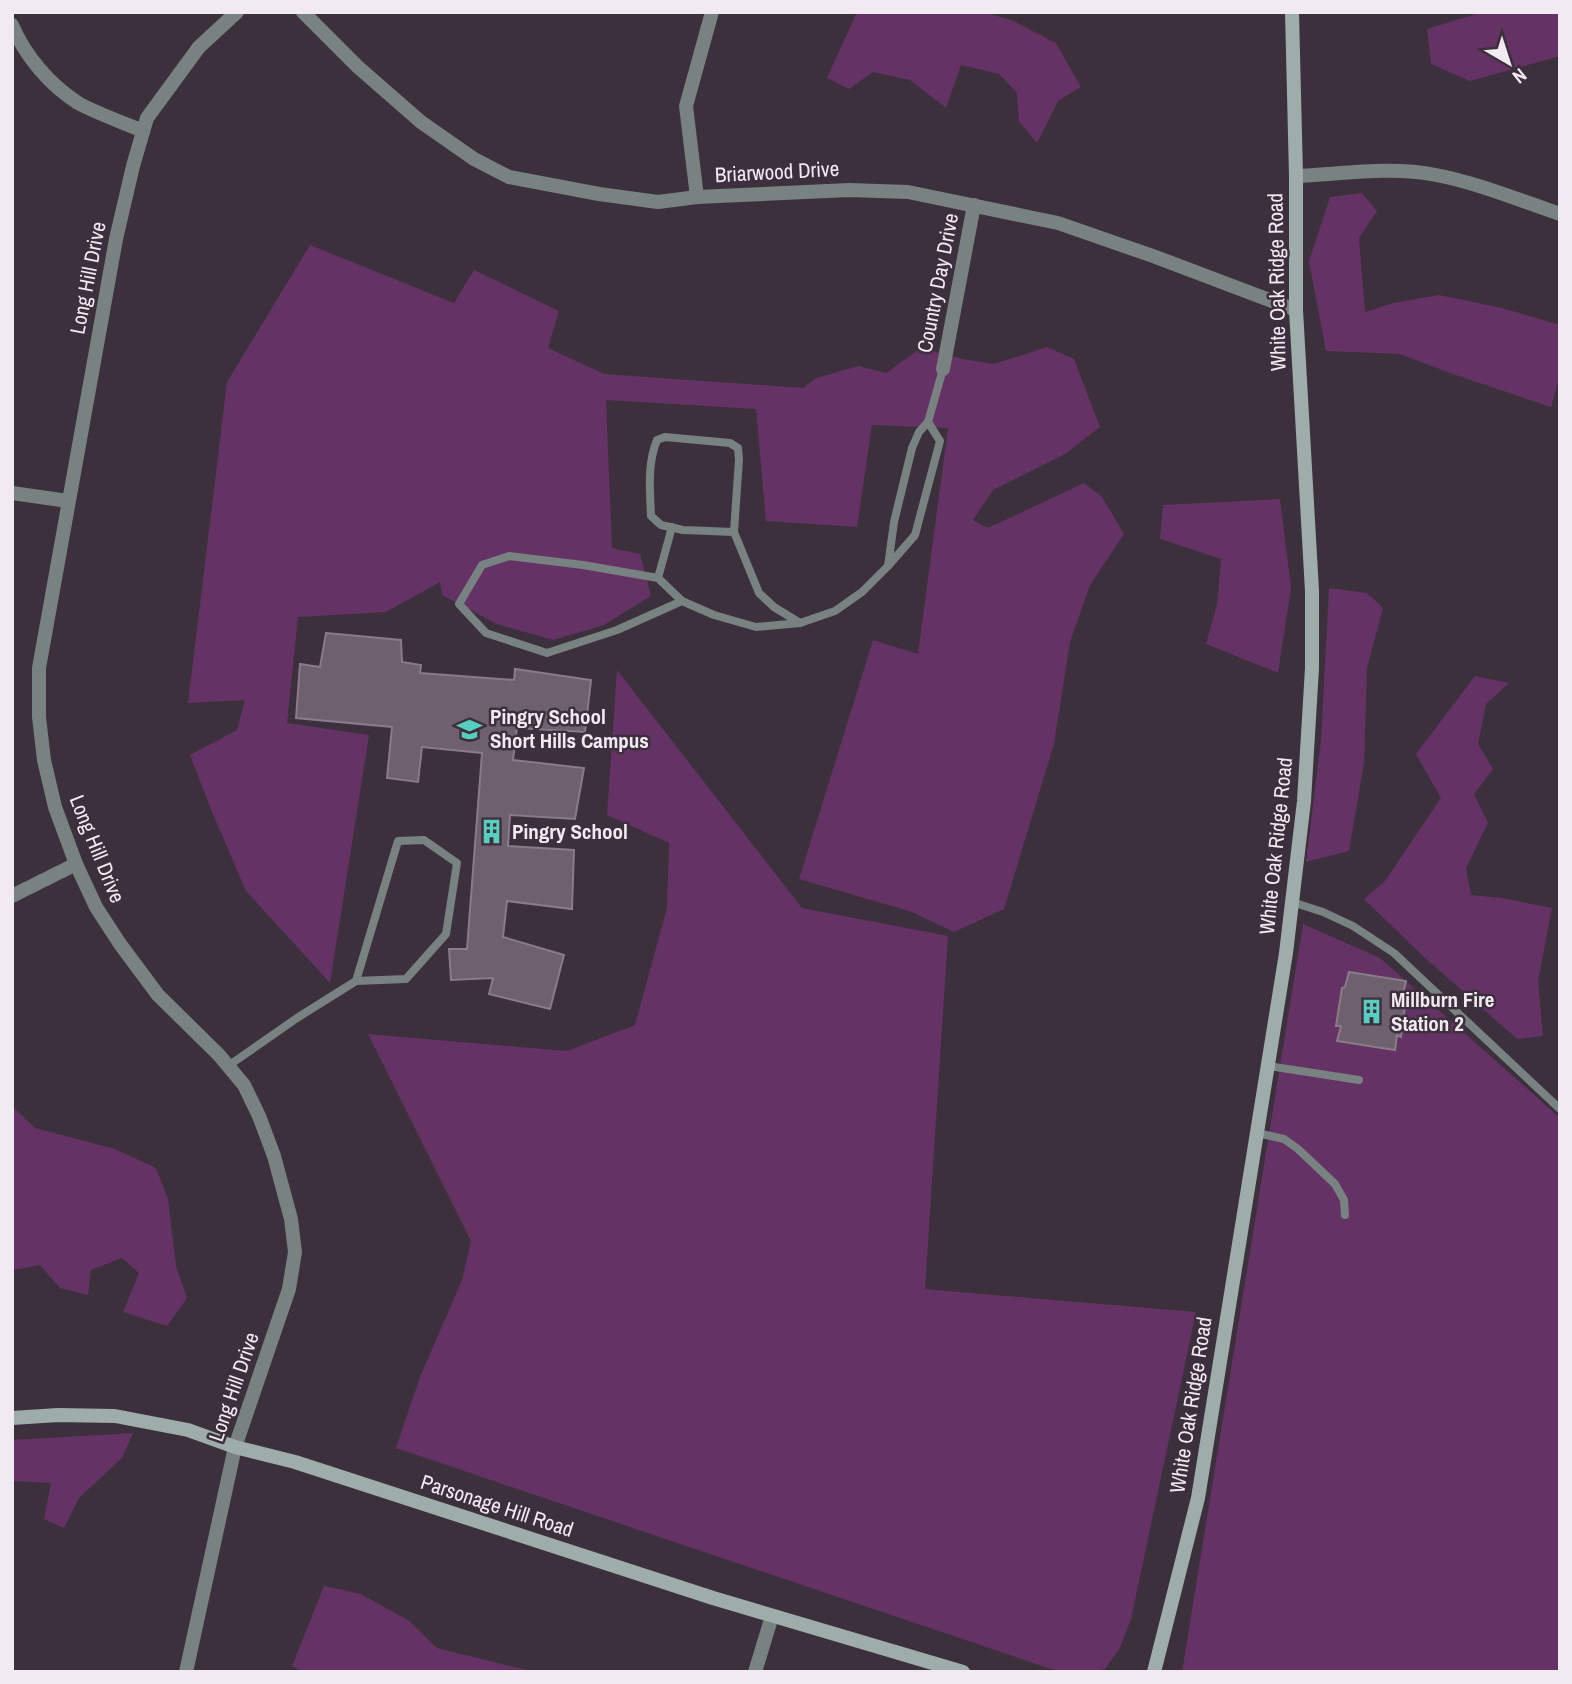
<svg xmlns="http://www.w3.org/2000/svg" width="1572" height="1684" font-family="'Archivo Narrow',sans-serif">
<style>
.green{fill:#653266}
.building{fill:#6e606d;stroke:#897b88;stroke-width:2}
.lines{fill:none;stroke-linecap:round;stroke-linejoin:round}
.lane{stroke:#788280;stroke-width:8}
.street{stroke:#788280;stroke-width:14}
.secondary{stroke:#9eadaa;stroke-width:14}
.labels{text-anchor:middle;stroke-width:5;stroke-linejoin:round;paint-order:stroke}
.street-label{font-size:21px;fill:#f2eaf2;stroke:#3c303c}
.poi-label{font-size:21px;font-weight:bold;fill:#f2eaf2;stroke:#3c303c;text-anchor:start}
</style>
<rect width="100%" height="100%" fill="#3c303c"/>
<!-- green -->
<g class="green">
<polygon points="857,12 983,12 1011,20 1056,43 1081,87 1058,101 1037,143 1019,121 1017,93 999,74 961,65 946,108 910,80 873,72 849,89 827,78"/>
<polygon points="1476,12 1560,12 1560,56 1470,81 1431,64 1427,29 1476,14"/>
<polygon points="1362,193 1377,211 1359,238 1365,312 1393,303 1439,295 1502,308 1560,325 1560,375 1551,407 1450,373 1400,354 1326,351 1309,261 1330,197"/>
<polygon points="310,245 454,303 474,270 559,311 548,348 604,374 803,388 816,378 859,366 886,373 921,348 963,359 994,364 1047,347 1074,359 1100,427 1065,454 993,490 973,520 988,528 1084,483 1102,497 1124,534 1090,585 1070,642 1054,744 1004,909 954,932 912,912 799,879 873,640 918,654 948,428 872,425 857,527 766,521 756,409 606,400 612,548 640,554 651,596 604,625 553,640 497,624 442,595 440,582 386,612 298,617 287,723 369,735 330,983 246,891 212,812 190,755 237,730 245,700 188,703 227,382"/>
<polygon points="1280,499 1291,588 1278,673 1206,644 1217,604 1221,559 1160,539 1163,505"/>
<polygon points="1329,588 1367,593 1383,608 1367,668 1364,763 1349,851 1306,862 1321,740"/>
<polygon points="617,670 802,908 948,936 925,1289 1196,1312 1131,1619 1120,1648 1105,1669 1091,1672 1054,1670 396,1448 420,1377 462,1280 471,1241 368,1034 567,1051 635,1025 667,908 669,843 607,815"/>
<polygon points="1475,676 1509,683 1486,704 1478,744 1493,769 1474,794 1488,823 1466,868 1471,895 1502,898 1552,908 1538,981 1543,1036 1517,1039 1424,957 1364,899 1385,881 1441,798 1416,754"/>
<polygon points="1303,924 1380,958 1560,1118 1560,1672 1182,1672"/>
<polygon points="12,1106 35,1128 115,1149 156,1168 168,1199 176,1266 187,1298 167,1326 123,1312 139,1273 122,1258 91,1270 88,1295 60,1288 40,1265 12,1270"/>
<polygon points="133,1433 122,1458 79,1498 64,1528 44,1519 51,1483 12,1481 12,1440"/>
<polygon points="324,1586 361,1594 408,1620 437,1648 535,1672 303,1672 292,1666"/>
</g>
<!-- building -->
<g class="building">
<polygon points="326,633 401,640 402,662 421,665 420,673 514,680 515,669 591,680 585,732 517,728 513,760 584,768 575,819 510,815 508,846 574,850 572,909 507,901 503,937 564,955 550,1009 489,994 493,978 451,980 449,949 467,949 482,753 422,747 418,782 387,778 392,727 296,718 300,664 320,667"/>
<polygon points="1349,972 1406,981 1402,998 1406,998 1401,1037 1397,1035 1395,1050 1337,1041 1341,1026 1336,1026 1342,988 1345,987"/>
</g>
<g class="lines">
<!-- lane -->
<g class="lane">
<polyline points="928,422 940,441 915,535 888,566 894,522 912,448 919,432 928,422 943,369"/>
<path d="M734,532L683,530L661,525L651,516C650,491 647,464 657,440L665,437L730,443L738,448L739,459L734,532L759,593L774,607L800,623"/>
<polyline points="658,578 672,527"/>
<polyline points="682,601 617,630 547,653 486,633 459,604 482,565 509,556 583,565 658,578 682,601 714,615 756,627 800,623 835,611 862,592 888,566"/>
<polyline points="1292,902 1323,912 1353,926 1394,953 1560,1109"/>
<polyline points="228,1066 297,1018 356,981 406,979 446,934 457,863 424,840 398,841 356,981"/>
<polyline points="1268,1066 1359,1080"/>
<polyline points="1257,1133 1284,1139 1298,1149 1335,1184 1344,1200 1345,1215"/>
</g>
<!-- street -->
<g class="street">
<polyline points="303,12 358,67 421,122 474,159 509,177 599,194 658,202 697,197 849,190 908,192 1058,223 1153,256 1296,310"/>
<path d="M12,25C25,56 50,85 78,103C96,113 124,123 143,131"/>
<path d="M1296,176C1342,174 1391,166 1436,175C1478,183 1519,200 1560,214"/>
<polyline points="697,197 686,106 712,12"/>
<polyline points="943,369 974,205"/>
<polyline points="12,493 68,501"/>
<polyline points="12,896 76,864"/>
<polyline points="186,1672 235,1447 289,1289 295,1252 291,1219 274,1156 259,1116 244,1085 219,1055 158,995 120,944 96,907 76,864 55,807 44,760 39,717 39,668 116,239 133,166 147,118 199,47 237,12"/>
<polyline points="755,1672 772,1616"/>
</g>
<!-- secondary -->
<g class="secondary">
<polyline points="12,1418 58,1415 115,1416 188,1430 235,1447 295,1462 713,1598 963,1672"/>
<polyline points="1154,1672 1198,1498 1286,953 1304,801 1312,668 1312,591 1296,310 1296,176 1292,12"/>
</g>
</g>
<!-- icons -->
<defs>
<symbol id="school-bare" viewBox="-9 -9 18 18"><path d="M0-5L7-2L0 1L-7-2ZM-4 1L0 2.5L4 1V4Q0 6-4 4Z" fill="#58cec0" stroke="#3c303c" stroke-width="2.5" paint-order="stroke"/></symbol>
<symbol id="building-bare" viewBox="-9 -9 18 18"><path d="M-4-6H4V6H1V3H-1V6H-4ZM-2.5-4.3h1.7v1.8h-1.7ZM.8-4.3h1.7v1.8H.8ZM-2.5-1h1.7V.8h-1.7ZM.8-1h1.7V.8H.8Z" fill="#58cec0" stroke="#3c303c" stroke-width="2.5" paint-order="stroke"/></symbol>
</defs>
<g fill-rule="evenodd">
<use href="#school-bare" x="452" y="712" width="35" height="35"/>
<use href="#building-bare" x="474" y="814" width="35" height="35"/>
<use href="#building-bare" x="1354" y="994" width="35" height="35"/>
</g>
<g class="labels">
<!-- street labels -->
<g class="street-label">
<text transform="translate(777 172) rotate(-3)" y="7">Briarwood Drive</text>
<text transform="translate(88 278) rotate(-79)" y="7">Long Hill Drive</text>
<text transform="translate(1277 282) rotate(-91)" y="7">White Oak Ridge Road</text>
<text transform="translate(938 283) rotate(-79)" y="7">Country Day Drive</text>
<text transform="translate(1276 846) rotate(-84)" y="7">White Oak Ridge Road</text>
<text transform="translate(97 849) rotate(68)" y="7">Long Hill Drive</text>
<text transform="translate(234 1387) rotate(-71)" y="7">Long Hill Drive</text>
<text transform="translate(1191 1405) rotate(-81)" y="7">White Oak Ridge Road</text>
<text transform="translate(497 1506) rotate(18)" y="7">Parsonage Hill Road</text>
</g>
<!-- poi labels -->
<g class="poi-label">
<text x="490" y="724">Pingry School<tspan x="490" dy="24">Short Hills Campus</tspan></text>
<text x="512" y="839">Pingry School</text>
<text x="1391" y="1007">Millburn Fire<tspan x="1391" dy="24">Station 2</tspan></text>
</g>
</g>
<!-- border -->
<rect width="1572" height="1684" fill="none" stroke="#f2eaf2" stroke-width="28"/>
<!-- north arrow -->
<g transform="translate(1509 63) rotate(141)" stroke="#3c303c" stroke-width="5" paint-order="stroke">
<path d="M0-5L12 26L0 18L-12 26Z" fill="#f2eaf2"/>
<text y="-10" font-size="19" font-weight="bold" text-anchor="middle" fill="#f2eaf2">N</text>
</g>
</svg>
